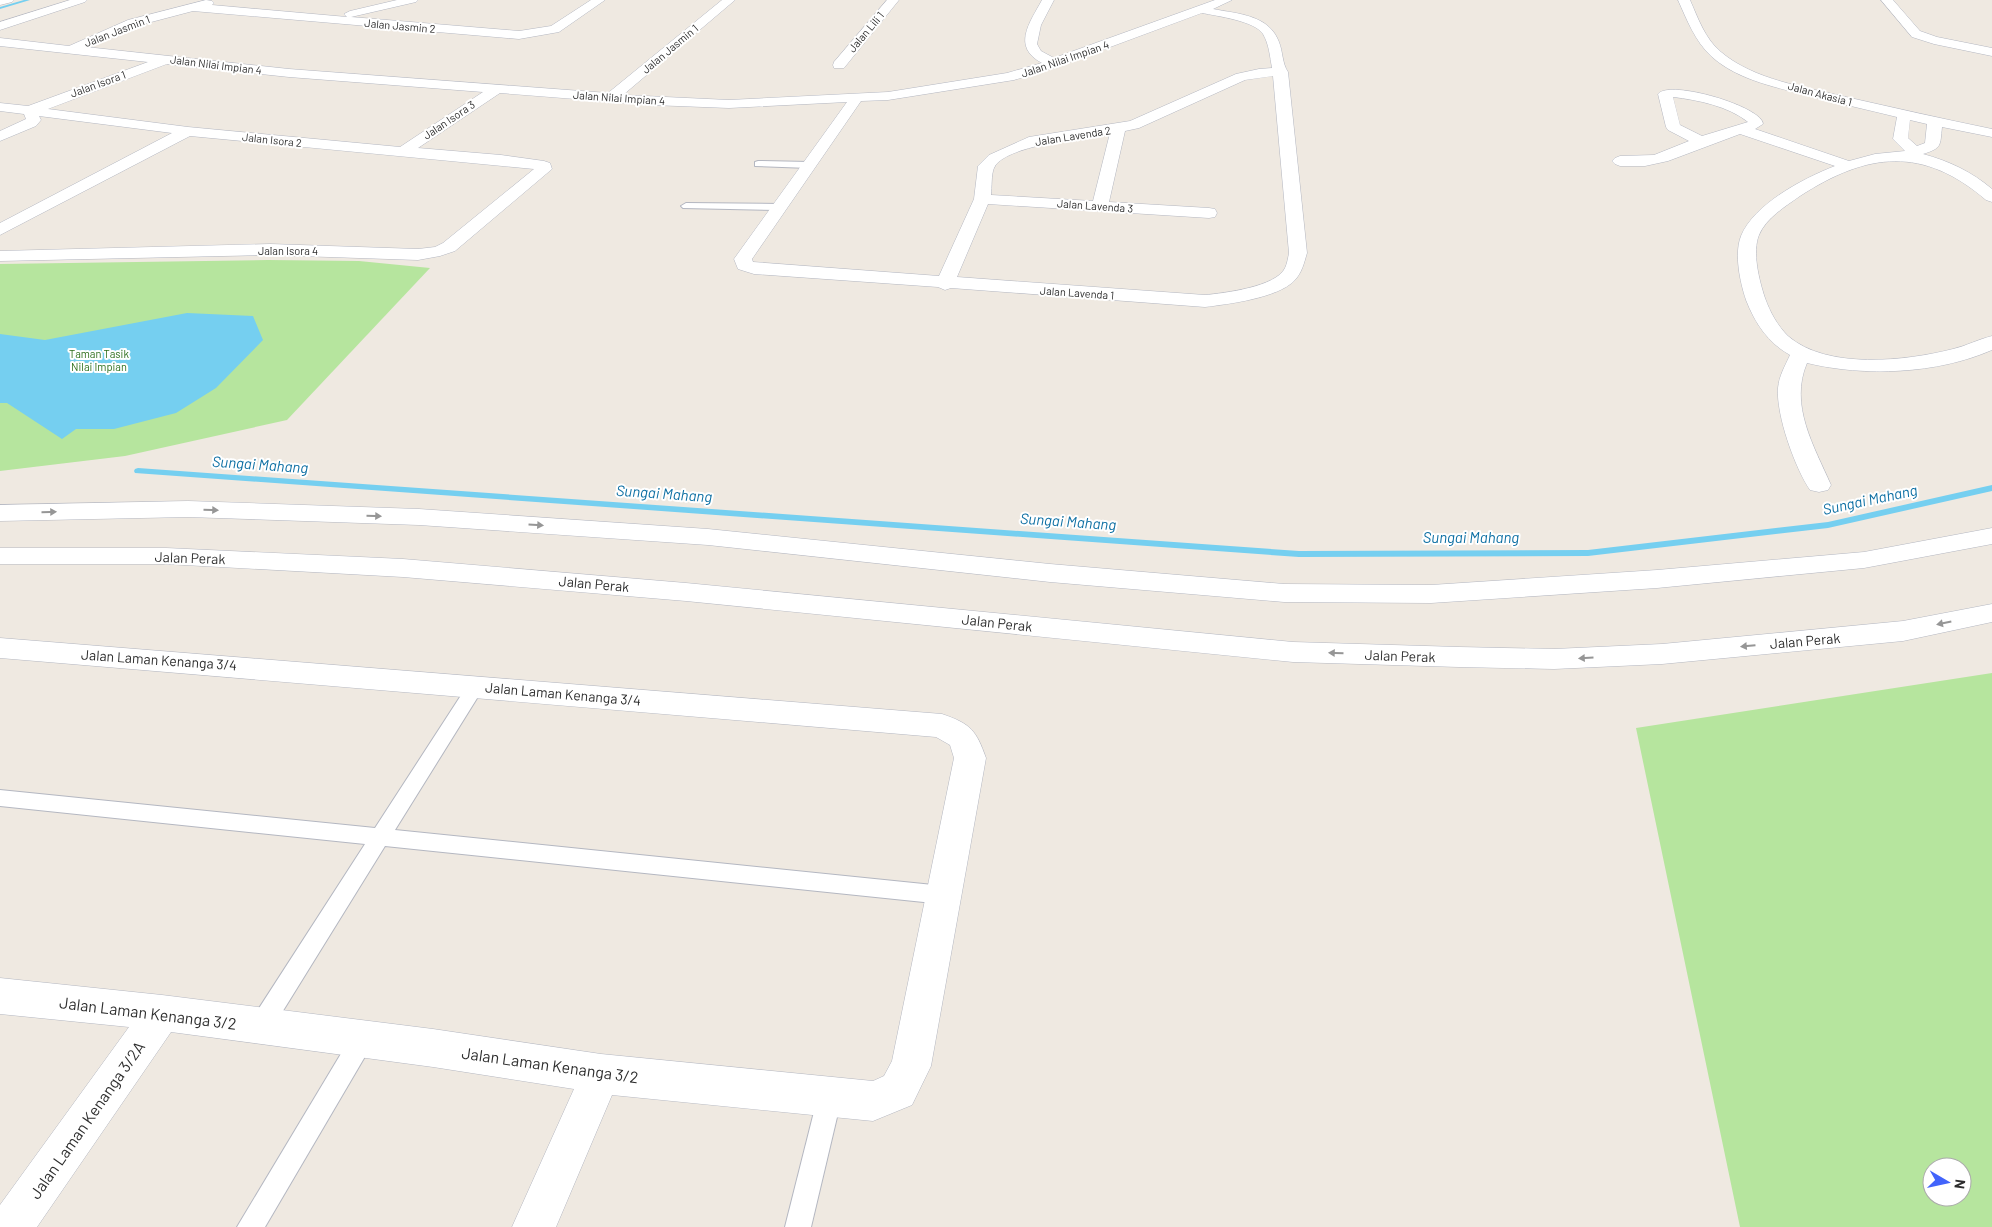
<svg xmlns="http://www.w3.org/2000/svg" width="1992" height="1227" font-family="Barlow,sans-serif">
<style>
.green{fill:#b6e59e;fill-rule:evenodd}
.water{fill:#75cff0}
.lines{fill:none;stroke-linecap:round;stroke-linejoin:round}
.stream{fill:#75cff0;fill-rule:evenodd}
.service-casing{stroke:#b4b7c1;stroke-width:2}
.minor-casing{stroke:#b4b7c1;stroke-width:1}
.tertiary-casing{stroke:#b4b7c1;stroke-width:1}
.secondary-casing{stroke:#b4b7c1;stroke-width:1}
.service{fill:#fff;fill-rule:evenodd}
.minor{fill:#fff;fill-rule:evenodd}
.tertiary{fill:#fff;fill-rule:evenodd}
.secondary{fill:#fff;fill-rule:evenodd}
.oneway{fill:#969696}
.labels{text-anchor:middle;stroke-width:4;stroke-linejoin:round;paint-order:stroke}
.far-street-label{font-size:11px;fill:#2e2e2e;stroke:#fff}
.far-park-label{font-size:11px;fill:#2c6e1b;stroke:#fff}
.street-label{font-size:14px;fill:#2e2e2e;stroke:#fff}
.water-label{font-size:15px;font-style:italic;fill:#0d6fa3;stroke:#fff}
.near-street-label{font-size:16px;fill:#2e2e2e;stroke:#fff}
</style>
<rect width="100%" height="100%" fill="#efe9e1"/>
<!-- green -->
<g class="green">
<polygon points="268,260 359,261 430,268 287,420 125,456 0,471 0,264"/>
<path d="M1992,673V1227H1740L1636,728ZM1932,1167H1962V1197H1932Z"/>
</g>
<!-- water -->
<polygon class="water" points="187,313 253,316 263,340 216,388 176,413 114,429 76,429 62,439 7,403 0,403 0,334 45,340"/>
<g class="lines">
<!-- stream -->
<g class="stream">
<polygon points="24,0 30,0 0,9 0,7"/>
<polygon points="138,468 1299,551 1588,550 1828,522 1992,485 1992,491 1828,528 1588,556 1299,557 135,473 134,471 135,469"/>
</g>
<defs>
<g id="service">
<polygon points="758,161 809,162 814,165 809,168 755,166 755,162"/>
<polygon points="686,203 780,204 785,207 780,210 683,208 681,206"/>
<polygon points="475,681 481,683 484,687 395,830 943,886 950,889 953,895 950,901 943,904 385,846 268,1035 260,1038 252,1035 249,1027 252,1019 365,844 0,806 0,790 375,828 469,683"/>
<polygon points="362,1029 370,1032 373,1040 370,1048 265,1227 237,1227 354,1032"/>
<polygon points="830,1084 838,1088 842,1096 811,1227 785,1227 818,1096 822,1088"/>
</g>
<g id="minor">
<polygon points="0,0 14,0 12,2 0,5"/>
<path d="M206,0L212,1L214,3L212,5L347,17L344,14L350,11L397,0H418L416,2L351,17L519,31L551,26L591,0H605L559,32L519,39L193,11L136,26L86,47L289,69L608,93L722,0H735L623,95L729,100L888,92L1007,73L1042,63C1011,47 1030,22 1042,0H1054L1041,25L1037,44L1041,51L1054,58L1215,0H1232L1213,9C1239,14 1269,15 1279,42C1283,52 1282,63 1288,72L1307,253C1304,263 1302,273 1294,281C1277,298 1229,304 1205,307L951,288L945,290L938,287L754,274L738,269L734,259L847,102L729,108L652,105L500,93L418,148L501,155L544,161L550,163L552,169L455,251L440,256L418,260L270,255L0,261V251L270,244L418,249L435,247L443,243L534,169L190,136L0,235V223L172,133L39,116L41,120L36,126L0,141V131L26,119L24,114L0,111V103L28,106L148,62L0,46V38L69,46L128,20ZM1202,13C1217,16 1255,21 1263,34C1269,44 1270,57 1272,68L1259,69L1236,74L1130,121L1029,137L989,155L978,166L974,199L939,276L753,262L752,259L861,101L888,100L1014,80L1059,66ZM167,64L289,77L483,92L400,147L188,127L48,109ZM1273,76L1289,253C1288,258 1287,264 1285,268C1276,287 1224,293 1205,295L957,277L988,204L1209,218L1215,217L1217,213L1215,209L1209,208L1109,202L1125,131L1139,128L1245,80ZM1110,133L1093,201L991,195C992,187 991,175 994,168C1002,146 1088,137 1110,133Z"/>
<polygon points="887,0 899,0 844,68 834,68 833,65 834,62"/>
<path d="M1678,0H1690C1698,18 1705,39 1721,52C1754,80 1805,87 1846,97C1895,108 1943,119 1992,129V137L1942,127C1940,146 1942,148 1923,154C1949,161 1972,172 1992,189V202L1986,200C1923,146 1868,152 1800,196C1786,206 1766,218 1759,235C1752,252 1759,280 1765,298C1770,312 1777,325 1788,336C1827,370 1906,361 1953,349C1966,346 1979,339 1992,336V350C1937,374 1865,377 1807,363C1789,405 1814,446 1831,485L1828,490L1819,492L1810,490C1795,468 1776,415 1778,388C1779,376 1785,366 1790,355C1768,343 1755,323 1746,300C1740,282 1734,254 1741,236C1754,204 1804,178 1835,166L1740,134L1668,161L1645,166H1620L1615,164L1612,161L1615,158L1620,156L1654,155L1689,141L1668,130L1666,127L1658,94C1670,79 1763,107 1763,124L1755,129L1849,161L1875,154L1905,151L1893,139L1897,117C1869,110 1841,104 1814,97C1780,88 1738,81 1711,56C1695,41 1687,20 1678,0ZM1673,97C1698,100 1728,106 1748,122L1702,136L1680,125ZM1910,120L1927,124L1925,143L1917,146L1908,138Z"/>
<polygon points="1881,0 1893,0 1920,31 1937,37 1992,48 1992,56 1934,44 1912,37"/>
<path d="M0,638L942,714C971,724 976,730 986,758L931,1066L912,1105L873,1121L612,1095L556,1227H512L574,1089L433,1067L171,1032L37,1227H0V1205L129,1027L0,1014V978L162,995L433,1029L601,1054L873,1081L884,1076L892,1061L954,758L950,745L936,737L0,658Z"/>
</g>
<polygon id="tertiary" points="70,0 87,0 85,2 0,30 0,22"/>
<g id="secondary">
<polygon points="188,501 419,509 708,529 1050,564 1284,584 1431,585 1657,570 1864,552 1992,528 1992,544 1864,568 1657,588 1431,603 1284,602 1050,582 708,545 419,525 188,517 0,521 0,505"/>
<polygon points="0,548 166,548 403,559 686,583 1293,642 1459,647 1554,649 1662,644 1903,621 1992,604 1992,622 1903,641 1662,664 1554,669 1459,667 1293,662 686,601 403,577 166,564 0,564"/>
</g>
</defs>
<!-- service casing -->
<use href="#service" class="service-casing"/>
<!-- minor casing -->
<use href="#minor" class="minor-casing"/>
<!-- tertiary casing -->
<use href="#tertiary" class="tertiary-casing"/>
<!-- secondary casing -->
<use href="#secondary" class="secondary-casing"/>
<!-- service -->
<use href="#service" class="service"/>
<!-- minor -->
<use href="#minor" class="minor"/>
<!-- tertiary -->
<use href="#tertiary" class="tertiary"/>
<!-- secondary -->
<use href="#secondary" class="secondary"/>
</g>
<!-- one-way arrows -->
<defs><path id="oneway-solid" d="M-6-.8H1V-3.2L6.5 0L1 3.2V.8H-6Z" transform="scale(1.25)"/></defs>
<g class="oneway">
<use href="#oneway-solid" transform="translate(211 510) rotate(2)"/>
<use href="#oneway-solid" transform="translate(49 512) rotate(-1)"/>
<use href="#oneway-solid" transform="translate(374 516) rotate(2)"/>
<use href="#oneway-solid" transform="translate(536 525) rotate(4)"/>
<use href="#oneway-solid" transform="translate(1944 623) rotate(168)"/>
<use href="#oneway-solid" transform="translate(1748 646) rotate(175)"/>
<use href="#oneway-solid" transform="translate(1336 653) rotate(-178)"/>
<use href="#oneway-solid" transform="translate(1586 658) rotate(177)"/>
</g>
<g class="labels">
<!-- far-street labels -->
<g class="far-street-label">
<text transform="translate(400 26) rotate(5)" y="4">Jalan Jasmin 2</text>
<text transform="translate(117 31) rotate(-21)" y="4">Jalan Jasmin 1</text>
<text transform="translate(866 32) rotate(-50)" y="4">Jalan Lili 1</text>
<text transform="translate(670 49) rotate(-40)" y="4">Jalan Jasmin 1</text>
<text transform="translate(1065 59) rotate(-19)" y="4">Jalan Nilai Impian 4</text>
<text transform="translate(216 65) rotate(7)" y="4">Jalan Nilai Impian 4</text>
<text transform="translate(98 84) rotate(-20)" y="4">Jalan Isora 1</text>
<text transform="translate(1820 94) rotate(15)" y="4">Jalan Akasia 1</text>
<text transform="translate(619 98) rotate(4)" y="4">Jalan Nilai Impian 4</text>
<text transform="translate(449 120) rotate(-34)" y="4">Jalan Isora 3</text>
<text transform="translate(1073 136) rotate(-9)" y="4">Jalan Lavenda 2</text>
<text transform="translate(272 140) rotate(6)" y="4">Jalan Isora 2</text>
<text transform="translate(1095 206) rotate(4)" y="4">Jalan Lavenda 3</text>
<text x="288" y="255">Jalan Isora 4</text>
<text transform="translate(1077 293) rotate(4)" y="4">Jalan Lavenda 1</text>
</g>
<!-- far-park labels -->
<g class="far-park-label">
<text x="99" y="358">Taman Tasik<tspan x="99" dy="13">Nilai Impian</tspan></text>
</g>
<!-- street labels -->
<g class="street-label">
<text transform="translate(190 558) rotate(2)" y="5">Jalan Perak</text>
<text transform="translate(594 584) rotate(5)" y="5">Jalan Perak</text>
<text transform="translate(997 623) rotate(6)" y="5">Jalan Perak</text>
<text transform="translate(1805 641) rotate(-5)" y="5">Jalan Perak</text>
<text transform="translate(1400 656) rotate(2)" y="5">Jalan Perak</text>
<text transform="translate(159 660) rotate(4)" y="5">Jalan Laman Kenanga 3/4</text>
<text transform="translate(563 694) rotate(5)" y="5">Jalan Laman Kenanga 3/4</text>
</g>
<!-- water labels -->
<g class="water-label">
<text transform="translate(260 465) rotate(4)" y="5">Sungai Mahang</text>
<text transform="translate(664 494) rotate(4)" y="5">Sungai Mahang</text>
<text transform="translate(1870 500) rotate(-12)" y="5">Sungai Mahang</text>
<text transform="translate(1068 522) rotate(4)" y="5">Sungai Mahang</text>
<text x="1471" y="543">Sungai Mahang</text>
</g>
<!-- near-street labels -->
<g class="near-street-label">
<text transform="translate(148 1013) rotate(7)" y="6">Jalan Laman Kenanga 3/2</text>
<text transform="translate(550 1065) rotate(8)" y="6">Jalan Laman Kenanga 3/2</text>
<text transform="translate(87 1120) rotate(-55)" y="6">Jalan Laman Kenanga 3/2A</text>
</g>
</g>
<!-- north arrow -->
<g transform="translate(1947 1182) rotate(99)"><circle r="24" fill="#ffffff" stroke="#ababab"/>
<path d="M0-4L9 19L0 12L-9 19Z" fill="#4264fb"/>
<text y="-8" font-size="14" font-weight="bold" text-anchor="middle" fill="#2e2e2e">N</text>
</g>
</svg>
